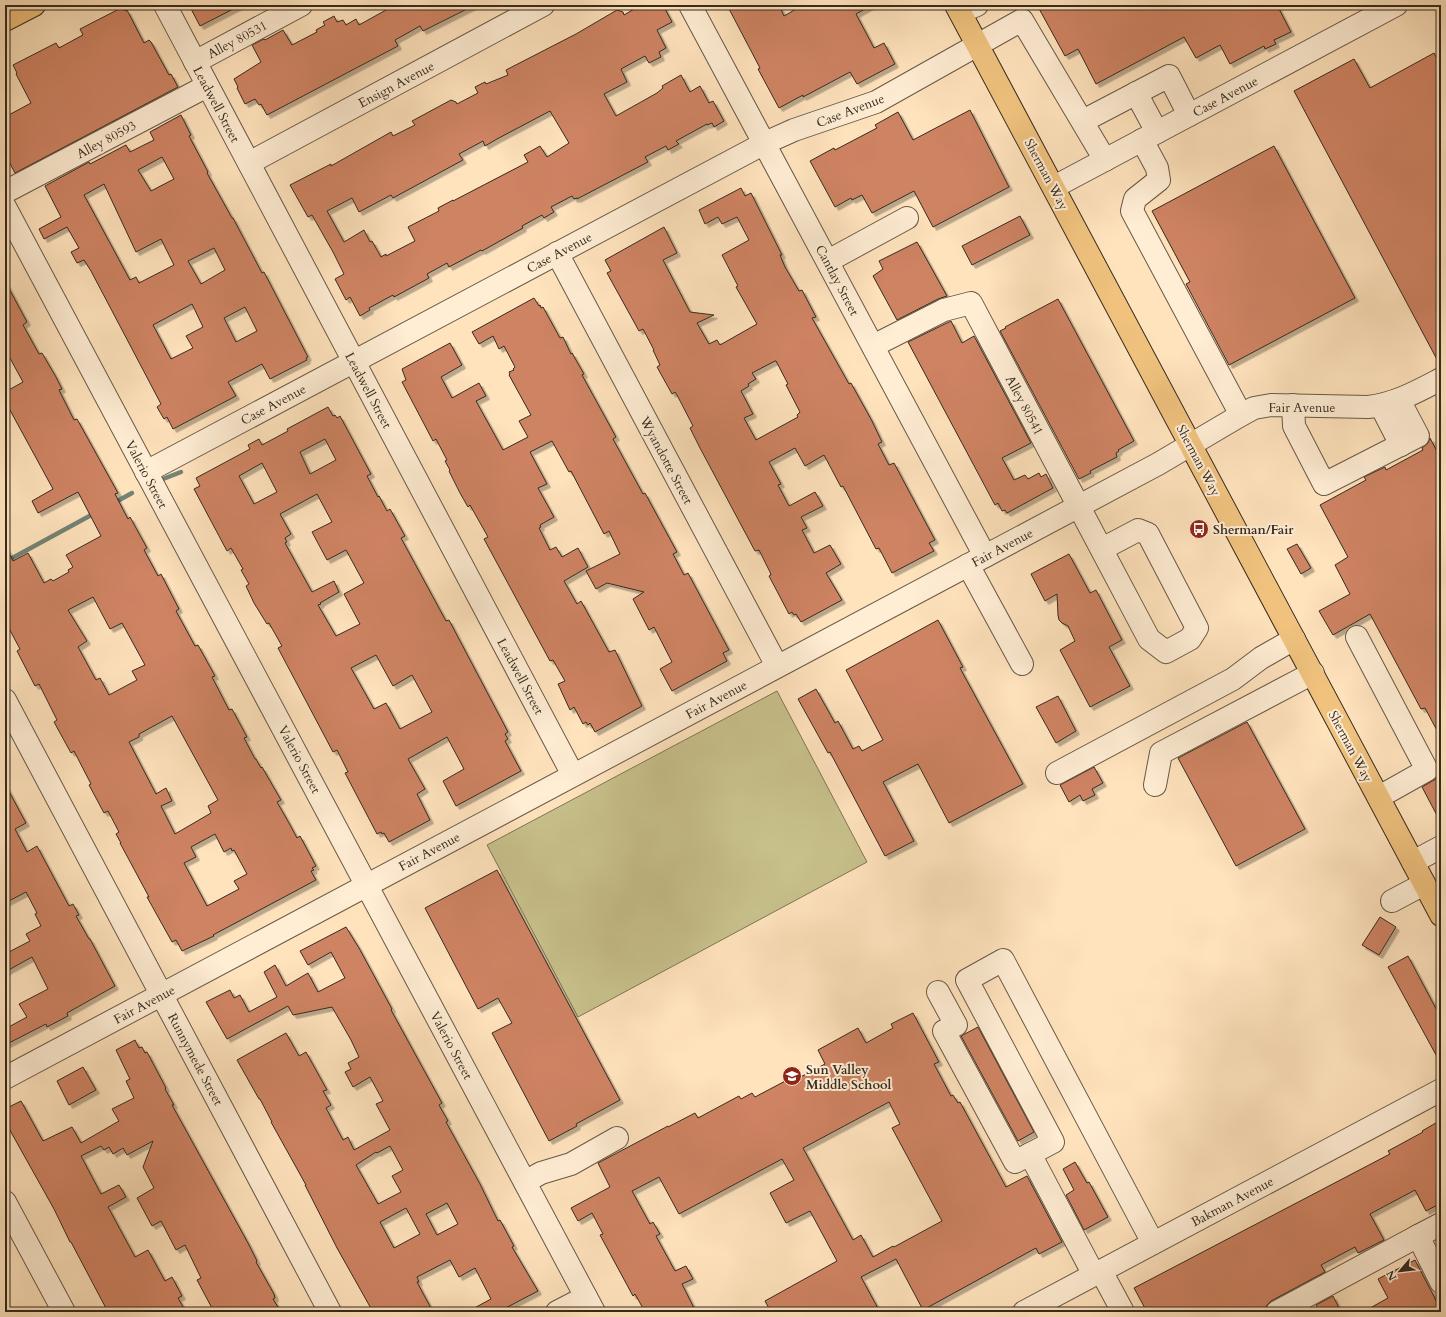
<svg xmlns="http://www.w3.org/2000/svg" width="1446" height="1317" font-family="Cardo,serif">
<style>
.green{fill:#c8c18c;stroke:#7e7656}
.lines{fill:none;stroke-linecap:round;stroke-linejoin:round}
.stream{stroke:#758376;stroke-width:4.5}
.building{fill:#ce8363;stroke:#352b1f;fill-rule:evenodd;filter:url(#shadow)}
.minor-casing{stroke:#685946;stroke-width:24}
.major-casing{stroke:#352b1f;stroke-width:24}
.minor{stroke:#ffedd4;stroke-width:22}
.major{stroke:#f0c27e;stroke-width:22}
.labels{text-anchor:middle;stroke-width:4;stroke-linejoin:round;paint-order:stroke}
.street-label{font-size:13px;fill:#352b1f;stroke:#ffedd4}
.poi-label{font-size:13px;font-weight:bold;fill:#352b1f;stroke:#ffedd4;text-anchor:start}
</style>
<defs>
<filter id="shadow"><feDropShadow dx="3.5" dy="3.5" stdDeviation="0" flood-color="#0004"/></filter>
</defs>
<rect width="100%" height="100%" fill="#ffe3bd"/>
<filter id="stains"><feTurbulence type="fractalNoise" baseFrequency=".005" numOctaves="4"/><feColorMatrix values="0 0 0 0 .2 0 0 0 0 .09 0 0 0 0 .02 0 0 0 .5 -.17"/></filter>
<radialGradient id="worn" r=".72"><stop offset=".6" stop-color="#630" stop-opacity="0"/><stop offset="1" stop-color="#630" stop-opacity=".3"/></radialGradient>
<!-- green -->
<polygon class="green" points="777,691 867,862 578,1017 487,845"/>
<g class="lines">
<!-- stream -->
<g class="stream">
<polyline points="158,481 181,472"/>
<polyline points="114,503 132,493"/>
<polyline points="5,562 95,513"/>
</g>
</g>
<!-- building -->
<g class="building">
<polygon points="189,5 241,5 200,26"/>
<polygon points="395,5 475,5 423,31 420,26 395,40 398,46 267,115 261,104 259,105 255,99 245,104 237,88 238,87 234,79 261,62 252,45 264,39 265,40 283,30 292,45 317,32 316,30 325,25 323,22 334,16 337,22 343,20 346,25 356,19 359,25"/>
<path d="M641,5H663L672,22L657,30L666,48L659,52L661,57L649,63L645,56L621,69L627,82L604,94L616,116L657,93L663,88L662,86L681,75L690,92L700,86L709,103L713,101L724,121L714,127L712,123L707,125V124L676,141L679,144L668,150L666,146L645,157L648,162L577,199V198L574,199L572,196L551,207L554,212L544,218L542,215L522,226L523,228L482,251L481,250L449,267L447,263L427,274L429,278L394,297L393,295L369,308L370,310L360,316L350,297L346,300L335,279L344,274L333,252L312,215L308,217L290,185L331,164V166L391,132L393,136L415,125L412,121L451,100L456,102L457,104L478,93L475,87L485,82L486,84L508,75L506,70L576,34L617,10L623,12L624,15ZM550,111L569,143L547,157L540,146L524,155L528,162L453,201V200L438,208L439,211L408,227L415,241L386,256V254L381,257L372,241L370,242L364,230L344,242L327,211L352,198L359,212L391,195L393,198L463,160L459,154L483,141L485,146L497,139Z"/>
<polygon points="727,5 779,5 784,16 803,5 872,5 856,14 874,48 884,43 895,64 857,84 850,72 803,97 803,95 779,108 758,69 760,68"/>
<polygon points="1037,5 1277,5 1291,32 1274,40 1276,44 1265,49 1264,46 1230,64 1220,45 1196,58 1184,37 1096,84 1078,49 1065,56"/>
<polygon points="123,7 125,11 127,10 144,43 149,40 151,42 169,75 171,74 178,87 15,173 5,154 5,117 31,103 16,74 17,73 13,65 56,43 59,48 81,36 83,35 80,29"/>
<polygon points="1434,53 1441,67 1441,367 1294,91 1354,59 1370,88"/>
<polygon points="970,110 1009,187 933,227 914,191 872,213 862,195 852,200 851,198 835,207 810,161 834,148 835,150 877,128 875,125 898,112 913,140"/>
<path d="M181,115L191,135L189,136L208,172L207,173L232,218H233L262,273L264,272L308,357L306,358L307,360L270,379L262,364L228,382L236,396L173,429L167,417L164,419L157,407L161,404L91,271L84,260L77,263L71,252L79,248L67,227L44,239L39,229L61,217L45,186L89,162L90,164L126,145L130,152L154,140L150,132ZM162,157L174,179L151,191L138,170ZM104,184L136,252L161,239L174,265L139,283L136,277L130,280L84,195ZM214,248L225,270L201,284L188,261ZM192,304L203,327L186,336L193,348L171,359L153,325ZM245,307L257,331L236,342L224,318Z"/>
<polygon points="1274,146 1355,298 1229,365 1186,284 1190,282 1152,211"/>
<path d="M741,188L745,196L751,193L782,255H780L785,267L799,291L802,290L816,317L812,318L849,384L851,383L872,421L882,442L878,444L889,465L894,463L935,540L929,543L934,551L892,573L879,548L876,549L843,486L841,487L824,455L805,466L795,448L769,462L781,484L778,485L789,506L815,492L823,506L801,517L807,528L802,530L814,553L830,545L841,564L826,573L842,600L801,622L796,614L794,615L792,612L789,614L769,576L771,575L770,572L759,550L755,551L700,448L690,428L693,426L677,395L675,392L672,394L657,367L660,365L653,350H654L643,329L639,331L607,273L611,271L605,260L664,227L677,253L663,260L690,312L714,315L697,323L709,344L717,340L720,345L757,324L736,287L738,286L722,255L749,240L737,217L722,224L718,217L705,224L699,210ZM775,361H776L788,384L786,385L800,412L797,415L798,417L756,440L744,418L753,414L741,391L749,386L748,384L756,379L752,373Z"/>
<polygon points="1020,216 1030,235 972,265 962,246"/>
<polygon points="917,242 947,296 938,299 897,320 873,276 883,269 879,261"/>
<path d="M5,281L27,322L23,325L39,354L42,353L56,377L62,389L59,390L74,420L77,419L118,493L115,494L128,519L130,517L147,548L144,550L158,576L161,574L179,609L176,611L195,646L198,645L215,676L212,677L229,710L232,709L247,737L244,738L255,759H256L261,768L262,767L281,800L277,802L289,823L297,838L300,836L316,866L312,868L314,870L311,871L316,880L213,935L214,936L182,951L176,940L172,942L147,897H149L120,843H121L116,834L119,832L108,811L104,813L89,785L91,784L74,751L71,753L54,722L57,720L39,684L35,686L17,651L20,649L5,621V545L13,561L28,553L44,583L51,579L53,581L69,572L68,570L73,567L66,555L101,536L78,492L38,513L32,501L53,489L5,401V392L23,382L5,349ZM93,597L110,629L122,623L145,665L132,671L137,680L109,695L100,678L96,680L78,647L87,641L68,610ZM172,716L218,800L208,806L211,813L175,834L161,806L172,801L166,788L156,794L129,742L139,737V734ZM215,834L224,852L231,848L232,851L234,850L247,874L234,881L239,889L207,906L184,863L196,857L191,847Z"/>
<polygon points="534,298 539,306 540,305 541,308 543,307 560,338 563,337 571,354 572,353 584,374 582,375 616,437 613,439 643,494 645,493 677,552 673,554 684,575 688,573 729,650 723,653 727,661 672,691 660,669 672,662 654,627 649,630 633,599 644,592 607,583 596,589 586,571 620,554 609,531 604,534 571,471 569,472 552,441 530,452 547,484 538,488 554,517 540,525 541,527 539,528 550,550 556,547 562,557 578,548 588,567 564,581 577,604 581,601 609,652 615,650 642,706 595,732 590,723 588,725 586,722 583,724 574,707 570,710 558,684 565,681 553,660 550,661 484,539 488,537 470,505 468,507 460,493 449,471 450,470 445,461 447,460 436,439 433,441 402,382 406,380 402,369 450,343 462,365 441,377 452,398 479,383 486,396 476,401 503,450 528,437 519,421 531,415 509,375 510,374 509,372 514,370 513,369 515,367 504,346 499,349 493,336 479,344 472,332"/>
<polygon points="1058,299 1134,441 1118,450 1119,451 1116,453 1117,457 1090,471 1091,473 1079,479 1000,331 1006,328 1005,327"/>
<polygon points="951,321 962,343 974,336 1031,443 1002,458 1014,480 1025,475 1028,479 1039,473 1041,477 1046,474 1053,488 1007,513 1005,510 1002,511 998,503 995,505 908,342"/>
<path d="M328,407L333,416L335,415L337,418L340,416L371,474L367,476L378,497L379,496L387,511L390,509L405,536L401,538L446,621L449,620L508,732L505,734L508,739L505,741L521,771L456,806L443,781L464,769L447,737L408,759L425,789L417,794L430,820L389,842L384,833L382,834L381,832L377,834L345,773L348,772L337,750L333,752L278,648L282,646L269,623L267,624L254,603L246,586L249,584L241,570L243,569L231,548L227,551L194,489L200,486L196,478L250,449L248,445L259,439L262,445L288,431L287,429ZM325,439L336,460L310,474L300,452ZM262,463L277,492L254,504L239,476ZM317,494L332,522L312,532L327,560L346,550L364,583L344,594L360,624L336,636L318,605L321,604L320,603L339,592L334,581L312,592L285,543L287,542L285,538L291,534L280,514ZM376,655L393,686L412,675L432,712L400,729L386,703L374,709L351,668Z"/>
<polygon points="1430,438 1441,459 1441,738 1425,708 1421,709 1370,614 1333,635 1319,611 1350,594 1335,565 1348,557 1320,505 1366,480 1364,477 1385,467 1386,470 1423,450 1422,448 1428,443"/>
<polygon points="1297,544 1311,568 1301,574 1287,549"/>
<polygon points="1069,554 1090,593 1096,590 1122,640 1109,647 1130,686 1090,707 1060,650 1075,641 1068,626 1062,623 1059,620 1058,615 1057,594 1045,601 1031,574"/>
<polygon points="938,620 963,667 960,668 1023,784 949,823 918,764 883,782 914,841 885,856 830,752 828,753 798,699 816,689 835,723 838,721 853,749 859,746 862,751 883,740 846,670"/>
<polygon points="1058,696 1076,731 1056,743 1036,707"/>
<polygon points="1247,722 1305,829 1236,866 1178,758"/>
<polygon points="1094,767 1103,783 1092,789 1095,795 1083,801 1080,795 1069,802 1060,785"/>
<polygon points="1441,776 1441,823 1422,787"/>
<polygon points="5,784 26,823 15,829 27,852 37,846 69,906 73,904 79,915 76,916 89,939 90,939 115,986 67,1013 68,1016 47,1027 46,1024 5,1045 5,1029 27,1017 19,1004 48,989 32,957 5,972 5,954 30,941 26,934 41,926 35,914 37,913 26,892 5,903"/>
<polygon points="497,870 620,1100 576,1124 577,1126 549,1141 492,1033 512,1023 498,998 478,1009 425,908"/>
<polygon points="1380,917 1396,927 1379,955 1362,945"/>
<path d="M346,927L359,948L392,1009L391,1010L442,1103L439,1105L448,1121L446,1122L480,1184L498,1221L500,1220L514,1246L512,1247L538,1291L498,1312H467L491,1299L475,1268L459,1277L450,1260L417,1277L419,1282H417L433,1312H373L337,1248L305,1185H306L271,1122H272L260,1099H259L237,1060L286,1033L299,1056L306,1052L327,1090L323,1091L331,1105L326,1108L343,1140L348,1137L354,1150L390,1130L376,1104L383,1101L370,1077L353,1087L345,1072L351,1069L348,1063L359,1057L351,1040L332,1007L293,1015L288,1006L227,1039L206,1002L230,990L234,998L240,995L249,1012L277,997L264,972L275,965L286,986L308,973L318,992L345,978L331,952L308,965L300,951ZM390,1146L403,1170L392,1176L401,1192L378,1204L356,1165L376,1152L377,1153ZM447,1203L458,1224L437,1235L426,1214ZM406,1208L420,1234L394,1248L380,1222Z"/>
<polygon points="1408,956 1441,1018 1441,1064 1388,967"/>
<path d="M913,1013L939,1062L934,1064L951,1096L953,1095L958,1103L960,1102L1006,1187L1027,1176L1062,1242L1039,1254L1036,1248L923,1310L896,1259L861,1277L880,1312H771L765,1301L837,1261L810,1211L786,1223L770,1193L794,1180L782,1159L679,1214L659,1177L632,1191L650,1224L653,1222L660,1234L656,1236L675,1271L686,1266L693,1279L682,1284L696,1312H645L635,1294L633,1296L600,1235L603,1234L592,1213L578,1221L571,1208L610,1187L598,1163L668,1126V1127L695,1113L698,1118L739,1096L741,1099L752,1093L755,1097L791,1078L793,1081L825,1064L818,1050L858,1028L866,1043L893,1028L891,1024ZM889,1102L900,1124L892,1128L942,1221L894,1247L893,1246L873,1257L861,1235L853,1240L803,1148Z"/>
<polygon points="978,1027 1034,1132 1018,1141 961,1036"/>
<polygon points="135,1040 139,1048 142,1047 145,1053 147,1052 166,1088 165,1089 174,1105 172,1105 248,1243 257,1261 256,1262 274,1294 275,1298 273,1299 278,1307 269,1312 222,1312 220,1307 213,1310 197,1280 201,1278 185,1245 176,1250 161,1221 152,1226 137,1198 154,1188 143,1167 153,1141 127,1155 123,1148 113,1154 109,1147 104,1150 101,1146 81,1156 101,1194 119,1185 126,1197 108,1207 135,1257 148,1250 165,1281 172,1277 182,1296 178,1298 186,1312 108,1312 71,1242 70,1242 54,1209 7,1125 9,1124 5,1116 5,1109 21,1101 43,1141 72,1127 81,1143 119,1121 112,1109 134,1098 126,1081 130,1079 116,1050"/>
<polygon points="83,1067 96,1090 69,1105 57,1081"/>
<polygon points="1441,1120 1441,1203 1426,1211 1415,1190 1370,1214 1384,1240 1358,1253 1355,1247 1321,1265 1325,1272 1271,1301 1267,1305 1265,1309 1260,1312 1147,1312 1134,1288 1390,1154 1388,1151 1423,1132 1422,1131"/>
<polygon points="1075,1162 1087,1183 1089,1182 1108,1217 1084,1230 1066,1195 1074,1190 1063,1169"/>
<polygon points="1415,1260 1441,1310 1441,1312 1363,1312 1388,1298 1378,1279"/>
<polygon points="1333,1296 1341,1312 1319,1312 1316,1305"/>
</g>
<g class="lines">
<defs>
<g id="minor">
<polyline points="165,5 573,775"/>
<polyline points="690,5 985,556"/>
<polyline points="960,12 977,5"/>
<polyline points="195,62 301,5"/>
<polyline points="1136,93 1157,132"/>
<polyline points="1083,121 1169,76 1189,115"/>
<polyline points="1142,140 1157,168 1159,180 1135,199 1132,211 1241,415"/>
<polyline points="249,163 543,5"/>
<polyline points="1054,187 1396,5"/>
<polyline points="5,192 207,86"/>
<polyline points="5,207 594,1312"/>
<polyline points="557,253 777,666"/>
<polyline points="828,261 907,218"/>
<polyline points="873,346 944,310 971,303 1149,639 1166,652 1190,639 1197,628 1148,534 1138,530 1102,549"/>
<polyline points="1293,405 1294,426 1324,484 1418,436 1399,400"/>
<polyline points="1381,406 1401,445"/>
<polyline points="146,472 765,143 794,130 876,102 1022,20 1105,160"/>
<polyline points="968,565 1022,664"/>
<polyline points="1357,637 1427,770 1379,797"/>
<polyline points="5,700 330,1312"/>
<polyline points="1057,773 1233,679 1261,658 1294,639"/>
<polyline points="1155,785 1161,753 1313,673"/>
<polyline points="1413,862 1441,847"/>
<polyline points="1392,901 1424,884"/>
<polyline points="938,992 956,1025 944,1031 1015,1162 1053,1142 967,980 1003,960 1153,1243"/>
<path d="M5,1078L1158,464L1241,415L1254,408L1271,405L1368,407C1395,404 1418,391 1441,379"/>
<polyline points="1030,1154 1094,1275"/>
<polyline points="525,1182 541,1173 571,1164 617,1138"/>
<polyline points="5,1202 64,1312"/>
<polyline points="1418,1236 1441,1224"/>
<polyline points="1101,1271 1123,1312"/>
<polyline points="557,1312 586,1297"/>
<polyline points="1024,1312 1441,1090"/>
<polyline points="1277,1312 1418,1236 1441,1282"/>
</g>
<g id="major">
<polyline points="956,5 1441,915"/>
<polyline points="5,20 34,5"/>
</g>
</defs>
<!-- minor casing -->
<use href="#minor" class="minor-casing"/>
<!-- major casing -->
<use href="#major" class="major-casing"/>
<!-- minor -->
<use href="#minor" class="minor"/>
<!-- major -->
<use href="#major" class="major"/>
</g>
<!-- icons -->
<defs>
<symbol id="bus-disc" viewBox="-11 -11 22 22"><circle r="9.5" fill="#8f2418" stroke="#ffedd4"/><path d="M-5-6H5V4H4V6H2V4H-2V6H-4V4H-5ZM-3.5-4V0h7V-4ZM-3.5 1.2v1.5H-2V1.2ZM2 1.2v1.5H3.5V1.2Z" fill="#fff"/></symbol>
<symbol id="school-disc" viewBox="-11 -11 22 22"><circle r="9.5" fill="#8f2418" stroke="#ffedd4"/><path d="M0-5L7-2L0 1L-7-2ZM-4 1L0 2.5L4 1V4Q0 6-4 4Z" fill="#fff"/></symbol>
</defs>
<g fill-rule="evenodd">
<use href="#bus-disc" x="1188" y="518" width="22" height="22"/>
<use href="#school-disc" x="781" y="1065" width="22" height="22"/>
</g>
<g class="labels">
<!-- street labels -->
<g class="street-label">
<text transform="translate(237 39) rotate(-28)" y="5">Alley 80531</text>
<text transform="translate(396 84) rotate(-28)" y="5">Ensign Avenue</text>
<text transform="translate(1225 96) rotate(-28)" y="5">Case Avenue</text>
<text transform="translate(217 104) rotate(62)" y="5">Leadwell Street</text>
<text transform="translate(850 110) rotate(-21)" y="5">Case Avenue</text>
<text transform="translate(106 139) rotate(-28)" y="5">Alley 80593</text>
<text transform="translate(1047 174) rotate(62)" y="5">Sherman Way</text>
<text transform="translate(559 252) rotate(-28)" y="5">Case Avenue</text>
<text transform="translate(838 280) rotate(62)" y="5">Cantlay Street</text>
<text transform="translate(369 390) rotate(62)" y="5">Leadwell Street</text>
<text transform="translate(273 404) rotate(-28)" y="5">Case Avenue</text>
<text transform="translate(1025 405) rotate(62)" y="5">Alley 80541</text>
<text x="1302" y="412">Fair Avenue</text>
<text transform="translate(667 460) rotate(62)" y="5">Wyandotte Street</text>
<text transform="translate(1199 460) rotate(62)" y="5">Sherman Way</text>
<text transform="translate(147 474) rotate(62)" y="5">Valerio Street</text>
<text transform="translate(1002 547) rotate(-28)" y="5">Fair Avenue</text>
<text transform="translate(521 676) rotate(62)" y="5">Leadwell Street</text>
<text transform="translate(716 699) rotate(-28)" y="5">Fair Avenue</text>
<text transform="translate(1351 746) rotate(62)" y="5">Sherman Way</text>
<text transform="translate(300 759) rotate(62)" y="5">Valerio Street</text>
<text transform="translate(429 851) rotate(-28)" y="5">Fair Avenue</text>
<text transform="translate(144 1004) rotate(-28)" y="5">Fair Avenue</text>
<text transform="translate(452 1045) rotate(62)" y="5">Valerio Street</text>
<text transform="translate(196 1059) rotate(62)" y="5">Runnymede Street</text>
<text transform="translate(1232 1201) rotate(-28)" y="5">Bakman Avenue</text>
</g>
<!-- poi labels -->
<g class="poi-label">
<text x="1213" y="534">Sherman/Fair</text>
<text x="806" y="1074">Sun Valley<tspan x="806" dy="15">Middle School</tspan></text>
</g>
</g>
<!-- margin -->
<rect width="1446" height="1317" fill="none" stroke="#ffe3bd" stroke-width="20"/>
<rect x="6" y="6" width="1434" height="1305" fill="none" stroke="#352b1f" stroke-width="2"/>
<rect x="10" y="10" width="1426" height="1297" fill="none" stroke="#352b1f"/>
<!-- north arrow -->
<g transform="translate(1400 1271) rotate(242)" stroke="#ffedd4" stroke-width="3" paint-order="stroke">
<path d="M0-3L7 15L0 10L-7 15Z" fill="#352b1f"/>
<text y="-6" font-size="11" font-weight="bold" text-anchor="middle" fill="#352b1f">N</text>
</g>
<rect width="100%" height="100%" filter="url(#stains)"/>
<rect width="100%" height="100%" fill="url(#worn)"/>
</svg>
